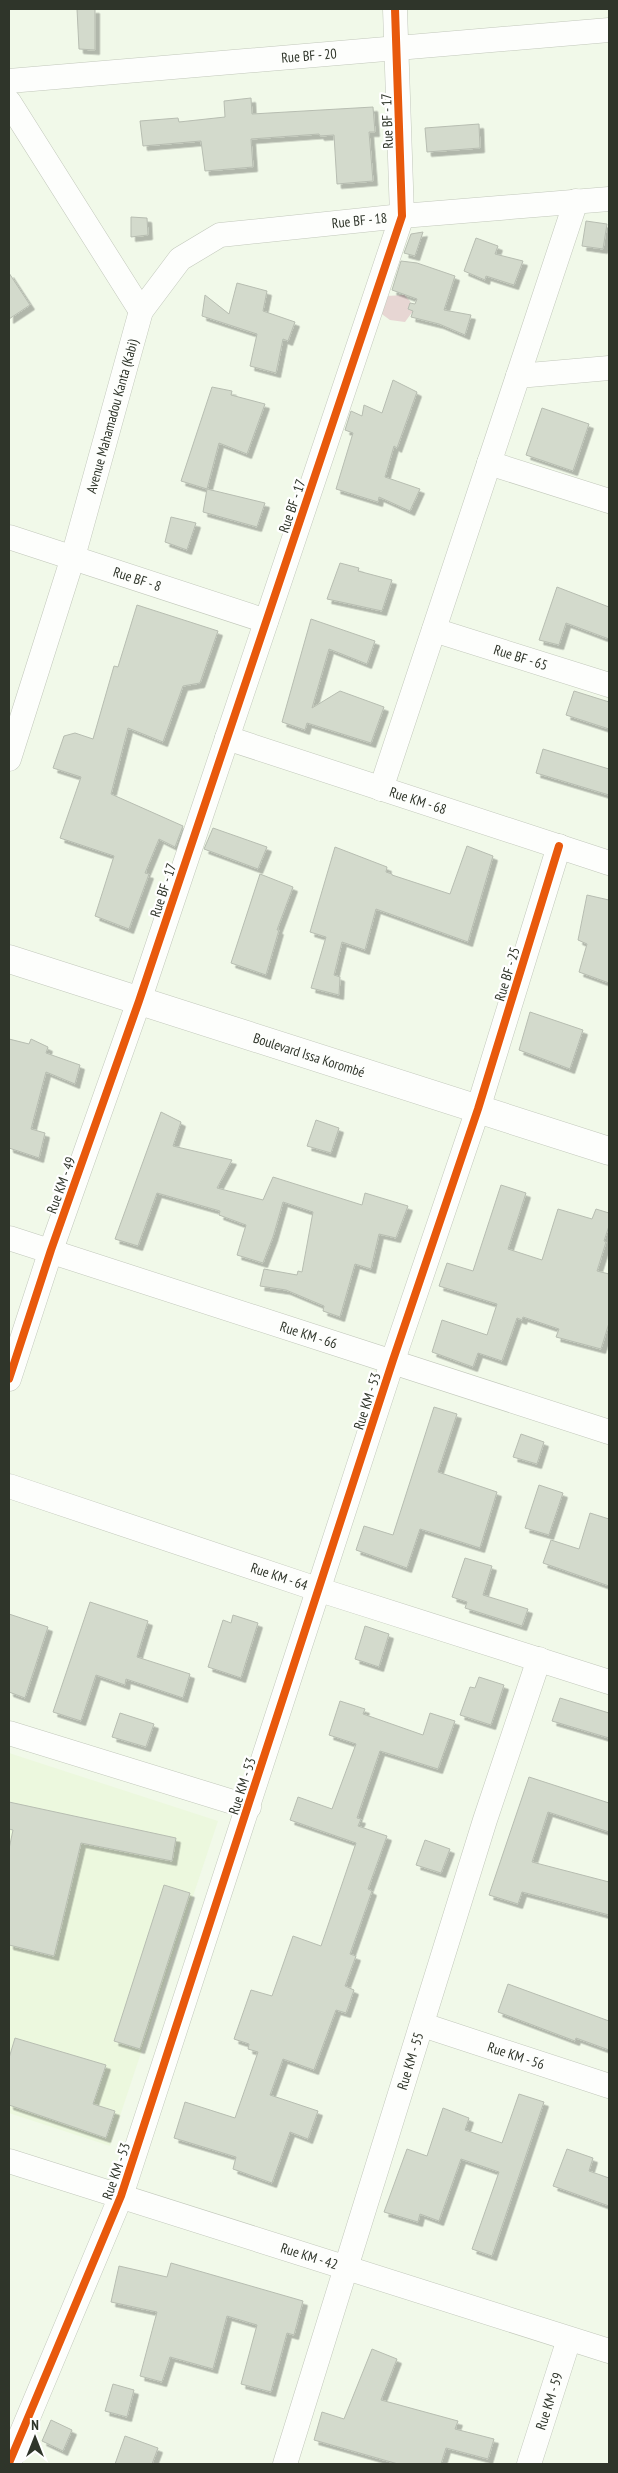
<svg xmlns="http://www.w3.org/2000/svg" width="618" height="2473" font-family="'PT Sans Narrow',sans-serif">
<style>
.built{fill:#ecf8de}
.forest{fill:#e7d6d3}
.building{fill:#d3dacc;stroke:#b7bdb1;filter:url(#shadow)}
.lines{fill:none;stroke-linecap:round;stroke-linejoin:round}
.street-casing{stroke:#c2c8bb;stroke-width:25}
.secondary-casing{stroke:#c2c8bb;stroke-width:29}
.street{stroke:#fdfefc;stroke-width:24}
.secondary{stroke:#fdfefc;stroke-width:28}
.cycleway-casing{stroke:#fff;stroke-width:11}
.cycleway{stroke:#e8590c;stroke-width:8}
.labels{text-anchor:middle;stroke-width:4.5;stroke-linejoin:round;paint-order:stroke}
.street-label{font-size:14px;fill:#2f352a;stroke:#fff}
</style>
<defs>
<filter id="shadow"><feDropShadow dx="4.5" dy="4.5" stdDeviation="0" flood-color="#0004"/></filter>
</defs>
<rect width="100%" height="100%" fill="#f1f9e9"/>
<!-- built -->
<polygon class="built" points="9,1753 218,1821 110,2146 9,2113"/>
<!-- forest -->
<polygon class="forest" points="404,295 410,301 413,311 405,322 390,320 379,312 386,296"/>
<!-- building -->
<g class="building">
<polygon points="77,9 95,9 95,50 79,49"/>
<polygon points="251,98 252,114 373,107 375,132 369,132 373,181 337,184 334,135 320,136 319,134 251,139 253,167 205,171 201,141 143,146 140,121 178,118 179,122 225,117 224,101"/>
<polygon points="479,124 480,148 427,152 425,128"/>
<polygon points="131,217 147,218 148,235 131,237"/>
<polygon points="586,221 607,224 603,249 582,246"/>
<polygon points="423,232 415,256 404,253 411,234"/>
<polygon points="476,238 498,246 495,254 523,261 514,285 486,276 485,280 464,271"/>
<polygon points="401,261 417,263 455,276 444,310 471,315 465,335 439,324 411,317 413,311 408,309 410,303 415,304 417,299 392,290"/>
<polygon points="9,273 30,305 9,319"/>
<polygon points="237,283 267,291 263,311 295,322 288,341 283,339 276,373 250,366 257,334 202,316 205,295 229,314"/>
<polygon points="393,380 417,392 397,448 394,446 385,477 420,489 410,511 379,497 378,502 336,489 353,433 345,430 351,411 362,416 364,405 382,413"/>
<polygon points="212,387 232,391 231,395 265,404 247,454 219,443 207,489 181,481"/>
<polygon points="542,408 589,424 573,471 526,455"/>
<polygon points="207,489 265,503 257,527 203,512"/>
<polygon points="171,517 196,523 187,550 165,542"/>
<polygon points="340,563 359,568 358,571 392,580 382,611 327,599"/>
<polygon points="557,587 609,607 609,639 566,623 559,645 539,640"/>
<polygon points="137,605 218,631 200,683 183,686 163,742 128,728 111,794 183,826 175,847 159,839 145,873 149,874 129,929 95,916 114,856 60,838 81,777 53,768 64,736 75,733 93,739 114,666 118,667"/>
<polygon points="311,619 375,641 367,664 329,649 312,708 340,691 384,707 371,743 307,723 305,730 282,722"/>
<polygon points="574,691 609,702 609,729 566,715"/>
<polygon points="543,749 609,769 609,795 536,773"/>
<polygon points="213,828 267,847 258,869 204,849"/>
<polygon points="467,846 493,856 468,942 376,909 365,950 342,942 334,975 340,977 339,995 311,988 326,937 310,932 335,847 387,867 386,872 392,874 392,875 450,894"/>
<polygon points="260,874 293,887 277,930 279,930 266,975 231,963"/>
<polygon points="587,895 609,900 609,983 579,972 587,944 578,940"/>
<polygon points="530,1012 583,1030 570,1069 519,1050"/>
<polygon points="9,1039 29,1044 31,1039 48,1047 46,1053 80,1065 75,1084 46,1072 31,1129 45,1133 39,1158 9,1148"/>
<polygon points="161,1112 181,1122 173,1146 232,1160 217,1188 263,1200 273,1177 362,1205 365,1193 408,1206 396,1238 379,1234 371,1269 355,1264 340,1317 323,1311 324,1306 286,1290 260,1286 264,1269 297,1275 298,1271 302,1272 313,1212 283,1202 273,1237 263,1263 237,1255 246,1225 219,1215 220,1211 157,1193 138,1246 115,1239"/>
<polygon points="316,1120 339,1128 331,1153 307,1146"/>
<polygon points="501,1185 526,1193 508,1249 542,1260 558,1209 592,1219 596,1209 609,1213 609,1226 604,1241 606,1242 597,1271 609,1274 609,1323 601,1349 556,1337 559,1329 523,1317 522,1320 517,1318 502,1361 478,1353 473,1367 432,1352 442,1320 487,1335 497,1304 439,1286 447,1263 473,1271"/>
<polygon points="434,1407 457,1414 438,1472 497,1492 480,1548 420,1529 407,1568 356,1550 364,1526 393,1535"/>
<polygon points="521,1434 544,1442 537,1464 513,1457"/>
<polygon points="539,1485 563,1493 549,1535 525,1528"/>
<polygon points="590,1513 609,1519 609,1586 543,1563 551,1540 579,1549"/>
<polygon points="465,1558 492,1566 483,1595 528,1609 522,1626 465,1608 467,1602 452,1597"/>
<polygon points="90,1602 148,1621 137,1657 190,1674 183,1698 126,1679 125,1685 96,1675 81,1721 53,1712"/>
<polygon points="9,1614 48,1627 25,1698 9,1692"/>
<polygon points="233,1615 258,1623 241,1678 208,1667 223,1620 231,1623"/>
<polygon points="365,1626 389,1634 379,1667 355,1659"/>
<polygon points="479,1677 504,1685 491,1725 460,1715 470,1687 475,1688"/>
<polygon points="560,1698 609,1713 609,1738 552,1721"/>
<polygon points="340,1701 365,1709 363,1714 423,1735 430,1713 455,1721 438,1769 380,1751 357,1818 361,1819 358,1826 387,1836 368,1889 372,1891 350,1954 356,1956 345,1986 354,1990 346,2013 336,2010 314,2070 283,2059 270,2095 318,2111 308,2139 290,2132 272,2183 233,2169 236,2157 174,2138 185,2102 235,2118 258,2052 248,2049 249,2044 234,2039 251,1990 272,1996 293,1936 321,1946 356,1843 290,1820 298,1797 332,1809 356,1744 329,1735"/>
<polygon points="120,1713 154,1724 146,1747 112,1737"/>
<polygon points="529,1777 609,1803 609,1832 548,1812 532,1862 609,1882 609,1915 522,1892 518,1904 489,1895"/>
<polygon points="9,1802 176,1838 172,1861 81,1843 54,1956 9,1945 9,1849 13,1830 9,1829"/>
<polygon points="425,1840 450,1849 441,1873 416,1865"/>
<polygon points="164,1885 190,1893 140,2049 114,2041"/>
<polygon points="508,1984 609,2021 609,2050 576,2038 575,2041 498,2012"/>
<polygon points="15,2038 106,2065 93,2104 115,2111 106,2138 9,2105 9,2058"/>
<polygon points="519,2094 544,2102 492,2256 472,2249 499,2172 461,2159 439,2221 420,2214 418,2222 384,2212 407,2149 427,2156 443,2108 469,2118 465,2130 502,2143"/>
<polygon points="567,2149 593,2158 589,2171 609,2178 609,2206 553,2186"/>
<polygon points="171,2263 303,2301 294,2335 287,2333 271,2392 241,2384 257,2325 227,2316 213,2369 170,2357 162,2382 140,2376 157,2312 111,2302 119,2266 167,2277"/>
<polygon points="372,2349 397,2359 381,2400 458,2421 455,2429 494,2439 488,2459 446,2448 441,2464 398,2464 314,2440 322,2412 344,2419"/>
<polygon points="113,2384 134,2390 127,2417 105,2411"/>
<polygon points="51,2420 72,2430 63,2451 42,2441"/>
<polygon points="125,2436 158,2448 152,2464 115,2464"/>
</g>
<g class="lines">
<defs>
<g id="street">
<path id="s1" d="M9,81L609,30"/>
<polyline points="9,102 141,311"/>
<polyline points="518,376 609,368"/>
<polyline points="489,463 609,501"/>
<path id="s2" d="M9,537L266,621"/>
<path id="s3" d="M434,630L609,685"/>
<path id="s4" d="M227,738L609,863"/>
<path id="s5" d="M9,759L73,557L141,311L180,259L220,235L402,216L609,199"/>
<polyline points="381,789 576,201"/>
<path id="s6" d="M9,1238L609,1432"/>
<polyline points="9,1379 51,1250 139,1001 402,216 395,9"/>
<path id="s7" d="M9,1486L320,1590L609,1682"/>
<polyline points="9,1733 249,1807"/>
<path id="s8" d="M423,2025L609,2086"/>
<path id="s9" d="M9,2161L609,2351"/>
<polyline points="9,2463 121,2196 393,1360 478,1109 559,846"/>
<path id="s10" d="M285,2464L485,1820L539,1659"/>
<path id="s11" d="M529,2464L569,2339"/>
</g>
<g id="secondary">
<path id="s12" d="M9,959L609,1151"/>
</g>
</defs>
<!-- street casing -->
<use href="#street" class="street-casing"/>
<!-- secondary casing -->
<use href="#secondary" class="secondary-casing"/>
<!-- street -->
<use href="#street" class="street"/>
<!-- secondary -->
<use href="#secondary" class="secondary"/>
<defs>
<g id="cycleway">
<polyline points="9,1379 51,1250 139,1001 402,216 395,9"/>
<polyline points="9,2463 121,2196 393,1360 478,1109 559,846"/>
</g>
</defs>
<!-- cycleway casing -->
<use href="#cycleway" class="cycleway-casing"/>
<!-- cycleway -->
<use href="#cycleway" class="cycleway"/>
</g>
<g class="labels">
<!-- street labels -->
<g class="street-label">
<text dy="5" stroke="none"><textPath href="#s1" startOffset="301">Rue BF - 20</textPath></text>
<text transform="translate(387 121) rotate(-92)" y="5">Rue BF - 17</text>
<text dy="5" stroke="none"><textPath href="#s5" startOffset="719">Rue BF - 18</textPath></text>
<text dy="5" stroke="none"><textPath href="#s5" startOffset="358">Avenue Mahamadou Kanta (Kabi)</textPath></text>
<text transform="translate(292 506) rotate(-71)" y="5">Rue BF - 17</text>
<text dy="5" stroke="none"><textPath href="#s2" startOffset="135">Rue BF - 8</textPath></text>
<text dy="5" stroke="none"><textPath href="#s3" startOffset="91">Rue BF - 65</textPath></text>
<text dy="5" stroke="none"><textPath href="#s4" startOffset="201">Rue KM - 68</textPath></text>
<text transform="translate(163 890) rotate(-72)" y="5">Rue BF - 17</text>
<text transform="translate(507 974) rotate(-73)" y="5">Rue BF - 25</text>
<text dy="5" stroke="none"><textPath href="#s12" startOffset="315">Boulevard Issa Korombé</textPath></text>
<text transform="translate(61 1185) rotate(-70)" y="5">Rue KM - 49</text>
<text dy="5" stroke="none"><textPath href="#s6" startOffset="315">Rue KM - 66</textPath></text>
<text transform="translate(367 1401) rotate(-72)" y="5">Rue KM - 53</text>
<text dy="5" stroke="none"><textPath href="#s7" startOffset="285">Rue KM - 64</textPath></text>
<text transform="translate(242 1786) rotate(-72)" y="5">Rue KM - 53</text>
<text dy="5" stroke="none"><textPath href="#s8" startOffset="98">Rue KM - 56</textPath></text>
<text dy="5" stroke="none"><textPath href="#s10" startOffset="422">Rue KM - 55</textPath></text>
<text transform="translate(116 2171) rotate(-71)" y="5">Rue KM - 53</text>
<text dy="5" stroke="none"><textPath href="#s9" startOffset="315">Rue KM - 42</textPath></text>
<text dy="5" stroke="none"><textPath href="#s11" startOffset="66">Rue KM - 59</textPath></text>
</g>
</g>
<!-- border -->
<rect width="618" height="2473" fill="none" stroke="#2f352a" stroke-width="20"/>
<!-- north arrow -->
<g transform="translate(35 2438)" stroke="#ffffff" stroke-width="4" paint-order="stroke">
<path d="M0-4L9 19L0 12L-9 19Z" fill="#2f352a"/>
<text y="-8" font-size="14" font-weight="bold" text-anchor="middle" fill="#2f352a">N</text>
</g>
</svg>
